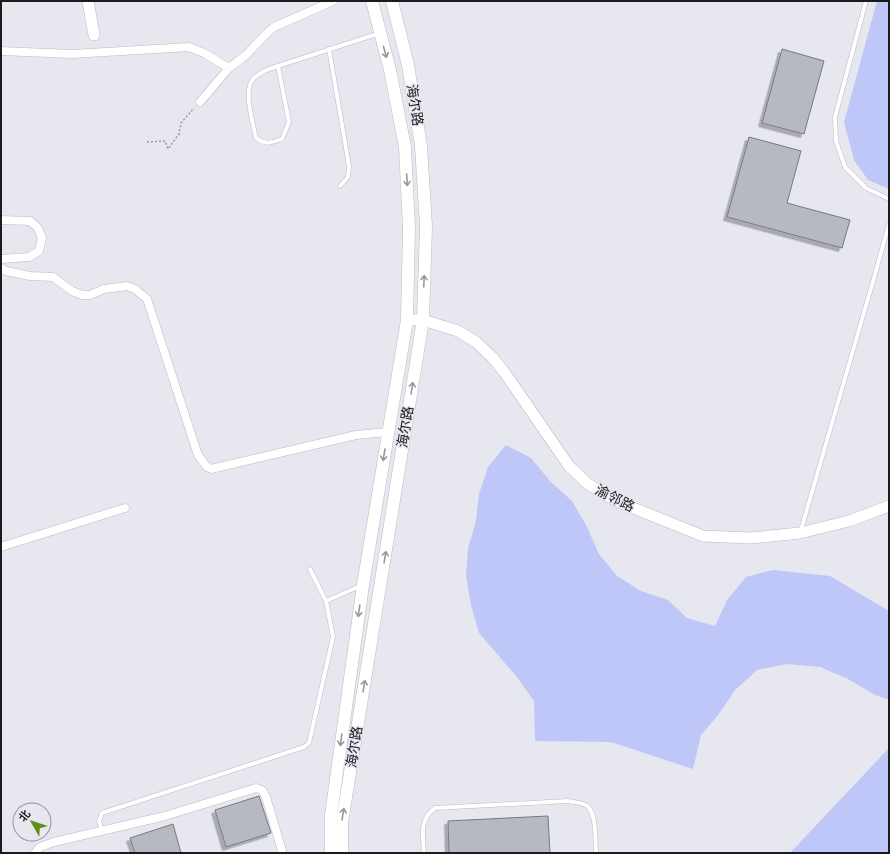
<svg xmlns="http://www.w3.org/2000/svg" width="890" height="854" font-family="'Noto Serif','Noto Sans SC',serif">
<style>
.green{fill:#bfc7f8}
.building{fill:#b7b9c0;stroke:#77787f;filter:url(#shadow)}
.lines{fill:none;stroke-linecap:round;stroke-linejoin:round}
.lane-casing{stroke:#babbc3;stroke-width:5}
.street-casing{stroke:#babbc3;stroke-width:9}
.secondary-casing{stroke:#babbc3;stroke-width:12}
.primary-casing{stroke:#babbc3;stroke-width:13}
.path{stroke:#9b9ca2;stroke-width:1.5;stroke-dasharray:2 2;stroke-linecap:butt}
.lane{stroke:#fff;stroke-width:4}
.street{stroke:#fff;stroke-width:8}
.secondary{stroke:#fff;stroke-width:11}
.primary{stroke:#fff;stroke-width:12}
.oneway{stroke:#98989a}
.labels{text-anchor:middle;stroke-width:3;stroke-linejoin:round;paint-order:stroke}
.street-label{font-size:14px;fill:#1b1b1e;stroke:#e6e7ef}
</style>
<defs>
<filter id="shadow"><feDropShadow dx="-3.5" dy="3.5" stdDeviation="0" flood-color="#0004"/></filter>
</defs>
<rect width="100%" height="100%" fill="#e6e7ef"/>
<!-- green -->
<g class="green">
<polygon points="877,1 889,1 889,189 868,180 854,160 844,122"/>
<polygon points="506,445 531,458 550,481 572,501 586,525 599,554 617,576 641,591 668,600 687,618 715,626 727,600 746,577 773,570 830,576 889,611 889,700 875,695 848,679 820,667 787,664 757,670 735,690 719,714 701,735 693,769 611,742 535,741 534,701 517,677 479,633 471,605 466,576 468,549 476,521 479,494 488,467"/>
<polygon points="889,748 889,853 790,853"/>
</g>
<!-- building -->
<g class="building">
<polygon points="782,49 824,61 804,134 762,123"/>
<polygon points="749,137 801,151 787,203 850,220 842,248 727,217"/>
<polygon points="259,796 271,833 226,847 215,810"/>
<polygon points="548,816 550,853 449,853 448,821"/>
<polygon points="173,824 181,853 135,853 130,838"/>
</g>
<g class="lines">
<defs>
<g id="lane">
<polyline points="866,1 835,117 836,141 845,167 866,188 889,199"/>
<polyline points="329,49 349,166 348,177 340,186"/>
<path d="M278,66L289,122L282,139C271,143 266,145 256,138C253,123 243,91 253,79C259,73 271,68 278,66L380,33"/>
<polyline points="801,530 874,278 889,224"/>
<polyline points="326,601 360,586"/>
<polyline points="102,831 99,821 102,813 304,747 309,743 333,637 326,601 310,569"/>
<path d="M424,853C423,836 419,819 435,808L567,801C573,802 580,802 586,805C597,812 595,840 596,853"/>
</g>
<g id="street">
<polyline points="1,51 72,54 189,47 204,53 229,68"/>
<polyline points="200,102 229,68 246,55 265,35 274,27 333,1"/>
<polyline points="1,220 30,221 38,228 42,238 39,251 29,257 1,259"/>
<polyline points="1,268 6,271 30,276 53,277 72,291 82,295 90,295 104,289 127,286 135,289 147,299 198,455 207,467 211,469 356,435 387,432"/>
<polyline points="1,547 125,508"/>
<polyline points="35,853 40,847 54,842 165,816 256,788 262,790 266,797 282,851 282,853"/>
</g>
<g id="secondary">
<polyline points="88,1 94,35"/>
<polyline points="407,320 423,320 458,331 476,342 492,357 505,373 569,466 588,484 616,501 703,536 751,538 800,533 849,521 889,506"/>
</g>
<g id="primary">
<polyline points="331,853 331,815 363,585 407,320 409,228 405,147 390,70 372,1"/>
<polyline points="342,853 342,822 423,320 426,226 421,146 408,65 392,1"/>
</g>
</defs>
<!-- lane casing -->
<use href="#lane" class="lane-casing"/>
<!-- street casing -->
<use href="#street" class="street-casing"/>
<!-- secondary casing -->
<use href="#secondary" class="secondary-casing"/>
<!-- primary casing -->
<use href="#primary" class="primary-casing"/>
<!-- path -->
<polyline class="path" points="147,142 165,141 168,149 179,134 181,123 194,108"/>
<!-- lane -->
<use href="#lane" class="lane"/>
<!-- street -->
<use href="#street" class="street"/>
<!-- secondary -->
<use href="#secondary" class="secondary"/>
<!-- primary -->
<use href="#primary" class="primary"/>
</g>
<!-- one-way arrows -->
<defs><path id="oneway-shaft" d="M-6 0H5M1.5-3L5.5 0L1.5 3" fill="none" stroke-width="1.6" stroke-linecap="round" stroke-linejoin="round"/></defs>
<g class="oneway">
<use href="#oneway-shaft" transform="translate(385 52) rotate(75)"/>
<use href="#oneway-shaft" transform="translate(407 180) rotate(87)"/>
<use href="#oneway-shaft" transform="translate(424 281) rotate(-88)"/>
<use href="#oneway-shaft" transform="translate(412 388) rotate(-81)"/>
<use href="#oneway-shaft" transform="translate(384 455) rotate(99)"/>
<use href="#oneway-shaft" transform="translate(385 557) rotate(-81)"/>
<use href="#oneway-shaft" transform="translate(359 611) rotate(98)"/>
<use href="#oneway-shaft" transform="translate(364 686) rotate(-81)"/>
<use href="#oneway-shaft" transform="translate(341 740) rotate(98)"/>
<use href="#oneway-shaft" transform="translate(343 814) rotate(-81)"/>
</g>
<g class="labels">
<!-- street labels -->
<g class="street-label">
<text transform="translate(415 105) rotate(81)" y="5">海尔路</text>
<text transform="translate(405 427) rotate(-81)" y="5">海尔路</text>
<text transform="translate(615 498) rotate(27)" y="5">渝邻路</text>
<text transform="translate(354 747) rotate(-81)" y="5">海尔路</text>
</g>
</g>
<!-- border -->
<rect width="890" height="854" fill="none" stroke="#1b1b1e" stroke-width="4"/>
<!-- north arrow -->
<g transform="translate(32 822) rotate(309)"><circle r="19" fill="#e6e7ef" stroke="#95959b"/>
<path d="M0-3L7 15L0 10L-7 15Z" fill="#658d1b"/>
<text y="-6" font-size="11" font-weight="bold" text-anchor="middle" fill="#1b1b1e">北</text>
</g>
</svg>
